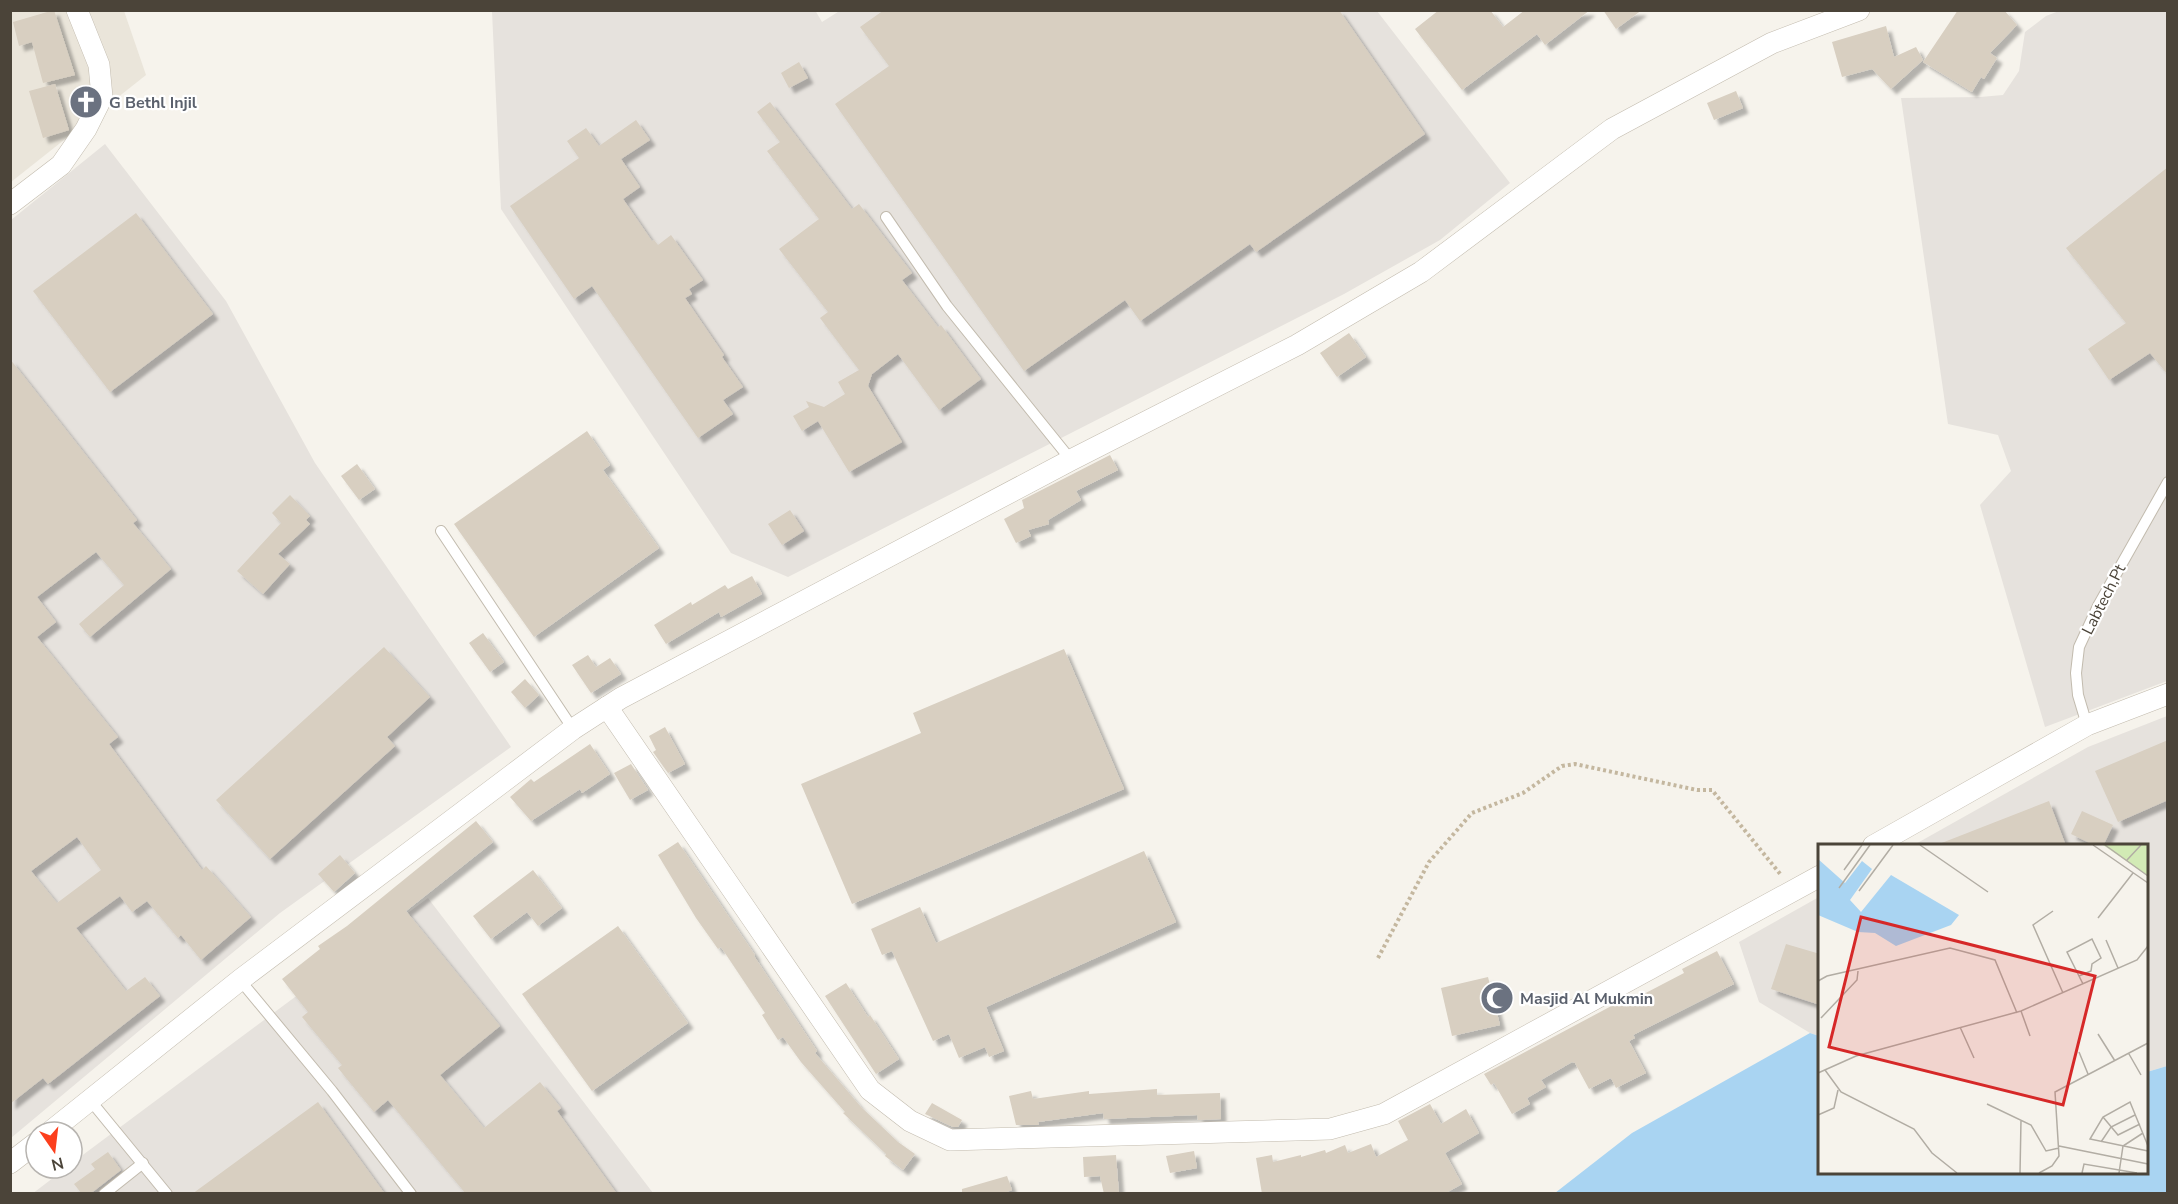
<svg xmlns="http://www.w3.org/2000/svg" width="2178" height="1204" font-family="'Nunito Sans',sans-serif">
<defs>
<filter id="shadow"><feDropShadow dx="5.5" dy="5.5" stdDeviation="1.5" flood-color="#0004"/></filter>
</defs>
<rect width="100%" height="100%" fill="#f6f3ec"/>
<polygon fill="#eae5da" points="11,11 124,11 146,75 11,182"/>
<g fill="#e6e2dd">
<polygon points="815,10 822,22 841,10 1377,11 1510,183 1440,240 1344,294 788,577 731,553 501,209 492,11"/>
<polygon points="2059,11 2167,11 2167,681 2045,727 1980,505 2011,471 1998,435 1948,424 1901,98 1980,97 2003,95 2019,71 2025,32 2046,16"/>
<polygon points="105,144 226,301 315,463 511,747 280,913 11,1138 11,220"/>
<polygon points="2167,716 2167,1066 2147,1072 2146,846 1912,846 2088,747"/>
<polygon points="1819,897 1819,1036 1810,1033 1759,1002 1739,942"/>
<polygon points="428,898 653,1193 32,1194 66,1168 72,1168 72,1163"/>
</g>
<polygon fill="#a9d4f2" points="1810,1033 1819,1036 1820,1172 2146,1172 2147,1072 2167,1066 2167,1193 1555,1193 1632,1133"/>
<g fill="#d8cfc1" fill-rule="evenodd" filter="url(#shadow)">
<polygon points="54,10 75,75 43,83 32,42 19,46 13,22"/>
<polygon points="884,10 1339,10 1425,134 1256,252 1250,244 1140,321 1125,300 1024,371 835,104 889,66 860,27"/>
<polygon points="1439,10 1490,10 1503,27 1525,10 1590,10 1545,45 1537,34 1462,90 1415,29"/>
<polygon points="1603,10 1642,10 1616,29"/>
<polygon points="1958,10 2004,10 2017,25 1990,53 1997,58 1984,79 1981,77 1972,92 1923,62"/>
<polygon points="1886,26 1894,57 1916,47 1923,60 1891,89 1872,69 1842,77 1832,42"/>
<polygon points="799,62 808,78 789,88 781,73"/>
<polygon points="55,84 69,130 43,138 29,91"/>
<polygon points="1736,91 1743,108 1714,120 1707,103"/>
<polygon points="770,102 852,209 859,204 912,273 902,280 938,327 941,325 981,379 939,410 898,354 872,374 868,386 902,442 849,472 818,421 802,431 793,416 809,407 806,401 824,407 845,394 838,382 859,370 820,318 828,312 779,249 819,219 767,151 780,142 757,112"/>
<polygon points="636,120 650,140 621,159 640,187 623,199 652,241 654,240 658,245 671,235 703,280 689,289 692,294 685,298 724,355 722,357 743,387 723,400 733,414 698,438 592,286 574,299 510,206 579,158 567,141 586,128 599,146"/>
<polygon points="2168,167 2168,375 2150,353 2109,380 2088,349 2126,323 2066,248"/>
<polygon points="136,213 213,314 110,392 33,291"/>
<polygon points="1349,333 1366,357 1337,377 1320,353"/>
<path d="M 10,359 L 137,520 L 133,523 L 171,569 L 90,637 L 79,624 L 124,585 L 96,552 L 37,597 L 56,622 L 37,637 L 118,737 L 109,744 L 202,870 L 206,866 L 251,917 L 201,960 L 181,935 L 178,938 L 147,901 L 132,912 L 120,896 L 76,928 L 126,991 L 145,977 L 160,996 L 48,1084 L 43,1078 L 10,1104 ZM 77,837 L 101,870 L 57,903 L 31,871 Z"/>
<polygon points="587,431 610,465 603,470 659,548 534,637 454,524"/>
<polygon points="1110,455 1118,470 1076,491 1081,500 1048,520 1049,524 1028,530 1031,536 1016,543 1004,519 1024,508 1022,500"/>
<polygon points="357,464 375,489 359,500 341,476"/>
<polygon points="290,495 310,516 306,520 310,524 278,554 290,564 263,594 237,571 281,523 272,513"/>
<polygon points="790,510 804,531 782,545 768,524"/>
<polygon points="752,576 762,594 721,617 719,612 666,644 654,625 691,602 692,605 725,585 728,589"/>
<polygon points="483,633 504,662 490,672 469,643"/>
<polygon points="384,647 430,697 387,737 395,746 270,859 216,800"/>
<polygon points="1064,649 1124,789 852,904 801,784 921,733 913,713"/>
<polygon points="588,655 596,667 610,658 621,674 591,693 572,665"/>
<polygon points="525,679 539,695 525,708 511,692"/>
<polygon points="665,727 685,764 668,773 653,752 656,750 649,736"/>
<polygon points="2168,740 2168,800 2118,822 2095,771"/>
<polygon points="590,744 610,774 582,793 580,789 531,821 510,797 531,779 534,782"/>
<polygon points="631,764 648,790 630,800 614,773"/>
<polygon points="2049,801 2066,846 1939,846 1939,844"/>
<polygon points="2082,811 2113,825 2103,846 2096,846 2071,834"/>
<polygon points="476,821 493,842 406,911 500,1026 440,1075 484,1128 540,1082 561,1108 557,1111 617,1194 466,1194 388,1100 374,1112 338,1068 342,1065 302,1017 308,1012 282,979 320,949 318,946 347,926"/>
<polygon points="678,842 755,955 754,956 817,1051 815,1053 861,1107 898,1142 915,1154 903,1170 885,1156 886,1154 843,1113 845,1112 801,1062 783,1037 778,1040 762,1015 765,1013 721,947 718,949 696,918 658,855"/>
<polygon points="1144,851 1176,922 986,1007 1004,1051 989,1057 985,1047 959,1058 949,1034 933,1041 892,951 882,955 871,929 920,907 936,943"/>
<polygon points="340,855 355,873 334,892 318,874"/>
<polygon points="533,870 562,908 538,926 527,912 491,939 473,916"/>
<polygon points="618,926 688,1023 592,1091 522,994"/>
<polygon points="1786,944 1820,954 1820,1005 1771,989"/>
<polygon points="1717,951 1734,984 1633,1035 1635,1038 1629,1041 1646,1073 1616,1088 1611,1078 1589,1089 1575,1063 1572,1062 1541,1080 1546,1087 1527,1098 1530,1104 1512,1114 1494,1083 1491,1085 1484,1074 1617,1003 1618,1005 1637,995 1638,997 1684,973 1682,969"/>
<polygon points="1488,977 1500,1025 1452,1036 1441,988"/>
<polygon points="846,983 868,1017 870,1015 899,1059 876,1074 825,996"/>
<polygon points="1157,1089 1157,1095 1220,1093 1221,1119 1198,1120 1197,1115 1104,1119 1103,1113 1038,1122 1039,1125 1016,1125 1009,1096 1031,1091 1033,1099 1089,1091 1089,1094"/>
<polygon points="318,1102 385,1194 192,1194"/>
<polygon points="932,1103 962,1120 958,1127 953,1127 925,1114"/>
<polygon points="1430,1104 1441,1124 1466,1109 1479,1133 1445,1153 1462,1184 1444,1194 1262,1194 1256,1158 1272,1155 1273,1162 1301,1155 1301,1157 1325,1150 1326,1153 1345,1145 1348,1153 1371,1144 1376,1157 1408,1140 1398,1121"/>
<polygon points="1194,1151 1197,1168 1170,1173 1166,1156"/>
<polygon points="108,1152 121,1170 90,1194 82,1194 74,1184 95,1169 91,1164"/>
<polygon points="1116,1155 1119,1194 1104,1194 1100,1176 1084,1177 1083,1157"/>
<polygon points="1007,1176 1012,1190 1001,1194 962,1194 962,1189"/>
</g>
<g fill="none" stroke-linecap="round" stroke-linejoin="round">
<defs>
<g id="service">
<polyline points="886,217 947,306 1071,460"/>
<polyline points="441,531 573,729"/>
<polyline points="2087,725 2078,695 2076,673 2079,647 2098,606 2168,482"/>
<polyline points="240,980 332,1091 411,1194"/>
<polyline points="90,1100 167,1194"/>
<polyline points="104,1194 143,1163"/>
</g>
<g id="minor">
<polyline points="10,204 61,165 86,129 102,97 99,65 77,10"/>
<polyline points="607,707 870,1090 910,1121 950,1140 1330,1129 1384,1114 1820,876"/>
<polyline points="1873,846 2087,725 2168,694"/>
<polyline points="50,1132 240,980 573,729 621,698 1071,460 1297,345 1421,272 1612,129 1772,43 1859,10"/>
<polyline points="10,1163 36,1143"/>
</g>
</defs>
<use href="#service" stroke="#c2bbae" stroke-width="12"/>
<use href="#minor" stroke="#c2bbae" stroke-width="22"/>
<polyline stroke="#c4b79f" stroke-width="4" stroke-dasharray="3 3" stroke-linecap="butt" points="1378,958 1429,862 1472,813 1523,793 1562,766 1575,764 1697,790 1712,790 1781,875"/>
<use href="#service" stroke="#fff" stroke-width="10"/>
<use href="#minor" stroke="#fff" stroke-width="21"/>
</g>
<defs>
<symbol id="church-disc" viewBox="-11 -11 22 22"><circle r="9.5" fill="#6b7280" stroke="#fff"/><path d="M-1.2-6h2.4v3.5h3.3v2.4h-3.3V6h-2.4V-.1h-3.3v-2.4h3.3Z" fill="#fff"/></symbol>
<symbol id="mosque-disc" viewBox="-11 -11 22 22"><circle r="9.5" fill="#6b7280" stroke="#fff"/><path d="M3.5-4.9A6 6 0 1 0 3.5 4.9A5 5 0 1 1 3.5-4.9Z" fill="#fff"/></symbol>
</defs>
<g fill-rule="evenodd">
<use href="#church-disc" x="67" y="83" width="38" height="38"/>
<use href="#mosque-disc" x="1478" y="979" width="38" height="38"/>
</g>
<g text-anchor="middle" stroke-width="4.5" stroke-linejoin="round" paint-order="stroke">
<g font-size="16" font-weight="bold" fill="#5b616d" stroke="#fff" text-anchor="start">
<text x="109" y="108">G Bethl Injil</text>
<text x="1520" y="1004">Masjid Al Mukmin</text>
</g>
<g font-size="16" fill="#4b4439" stroke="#fff">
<text transform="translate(2103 599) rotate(-63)" y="6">Labtech,Pt</text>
</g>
</g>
<g transform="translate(1818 844)">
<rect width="330" height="330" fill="#f6f3ec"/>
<path d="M 285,1 L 330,1 L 330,32 Z" fill="#d2eab5"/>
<path d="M 0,15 L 27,39 L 44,17 L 54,25 L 32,56 L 43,68 L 73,31 L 141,71 L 133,81 L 78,102 L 57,89 L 40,88 L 0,71 Z" fill="#a9d4f2"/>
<path fill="none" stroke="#b2ada4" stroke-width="1.5" d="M 102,1 L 170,48M 275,1 L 330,39M 287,1 L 330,32M 309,16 L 323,1M 26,26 L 44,1M 21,44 L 52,1M 41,47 L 75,1M 235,67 L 215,81 L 245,149M 280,74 L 315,29M 288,96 L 300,124M 261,132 L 273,127 L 274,120 L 283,114 L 274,95 L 249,108 L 265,140M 0,137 L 9,132 L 132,104 L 177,116 L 199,169M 203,167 L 212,192M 3,174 L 39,136 L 40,127M 142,183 L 156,214M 280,190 L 297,217M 261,208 L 270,230M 311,210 L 323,231M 7,226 L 23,248 L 96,285 L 114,309 L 139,329M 0,229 L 38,212 L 203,167 L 319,116 L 330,102M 169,260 L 213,281 L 228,307 L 241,304M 0,271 L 16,264 L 20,246M 285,273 L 300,291 L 322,280M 283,298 L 293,283 L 317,271M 241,302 L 330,320M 330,302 L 312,258 L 285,273 L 272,295 L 330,307M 202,329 L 203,276M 221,329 L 234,322 L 241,312 L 237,248 L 330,199M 264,329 L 266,320 L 319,329M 301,329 L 305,302 L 325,289"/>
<path fill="#d62828" fill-opacity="0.15" stroke="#d62828" stroke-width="3" d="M 43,73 L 277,132 L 245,261 L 11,203 Z"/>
<rect width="330" height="330" fill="none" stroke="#4b4439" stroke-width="3"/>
</g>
<rect width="2178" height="1204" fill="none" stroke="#4b4439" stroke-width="24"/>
<g transform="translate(54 1150) rotate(166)"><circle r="28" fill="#ffffff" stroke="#b7b4b0" stroke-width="1.5"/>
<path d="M0-4.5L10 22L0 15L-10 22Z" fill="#fc3f1d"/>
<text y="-9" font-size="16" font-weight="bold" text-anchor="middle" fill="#4b4439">N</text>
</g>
</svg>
